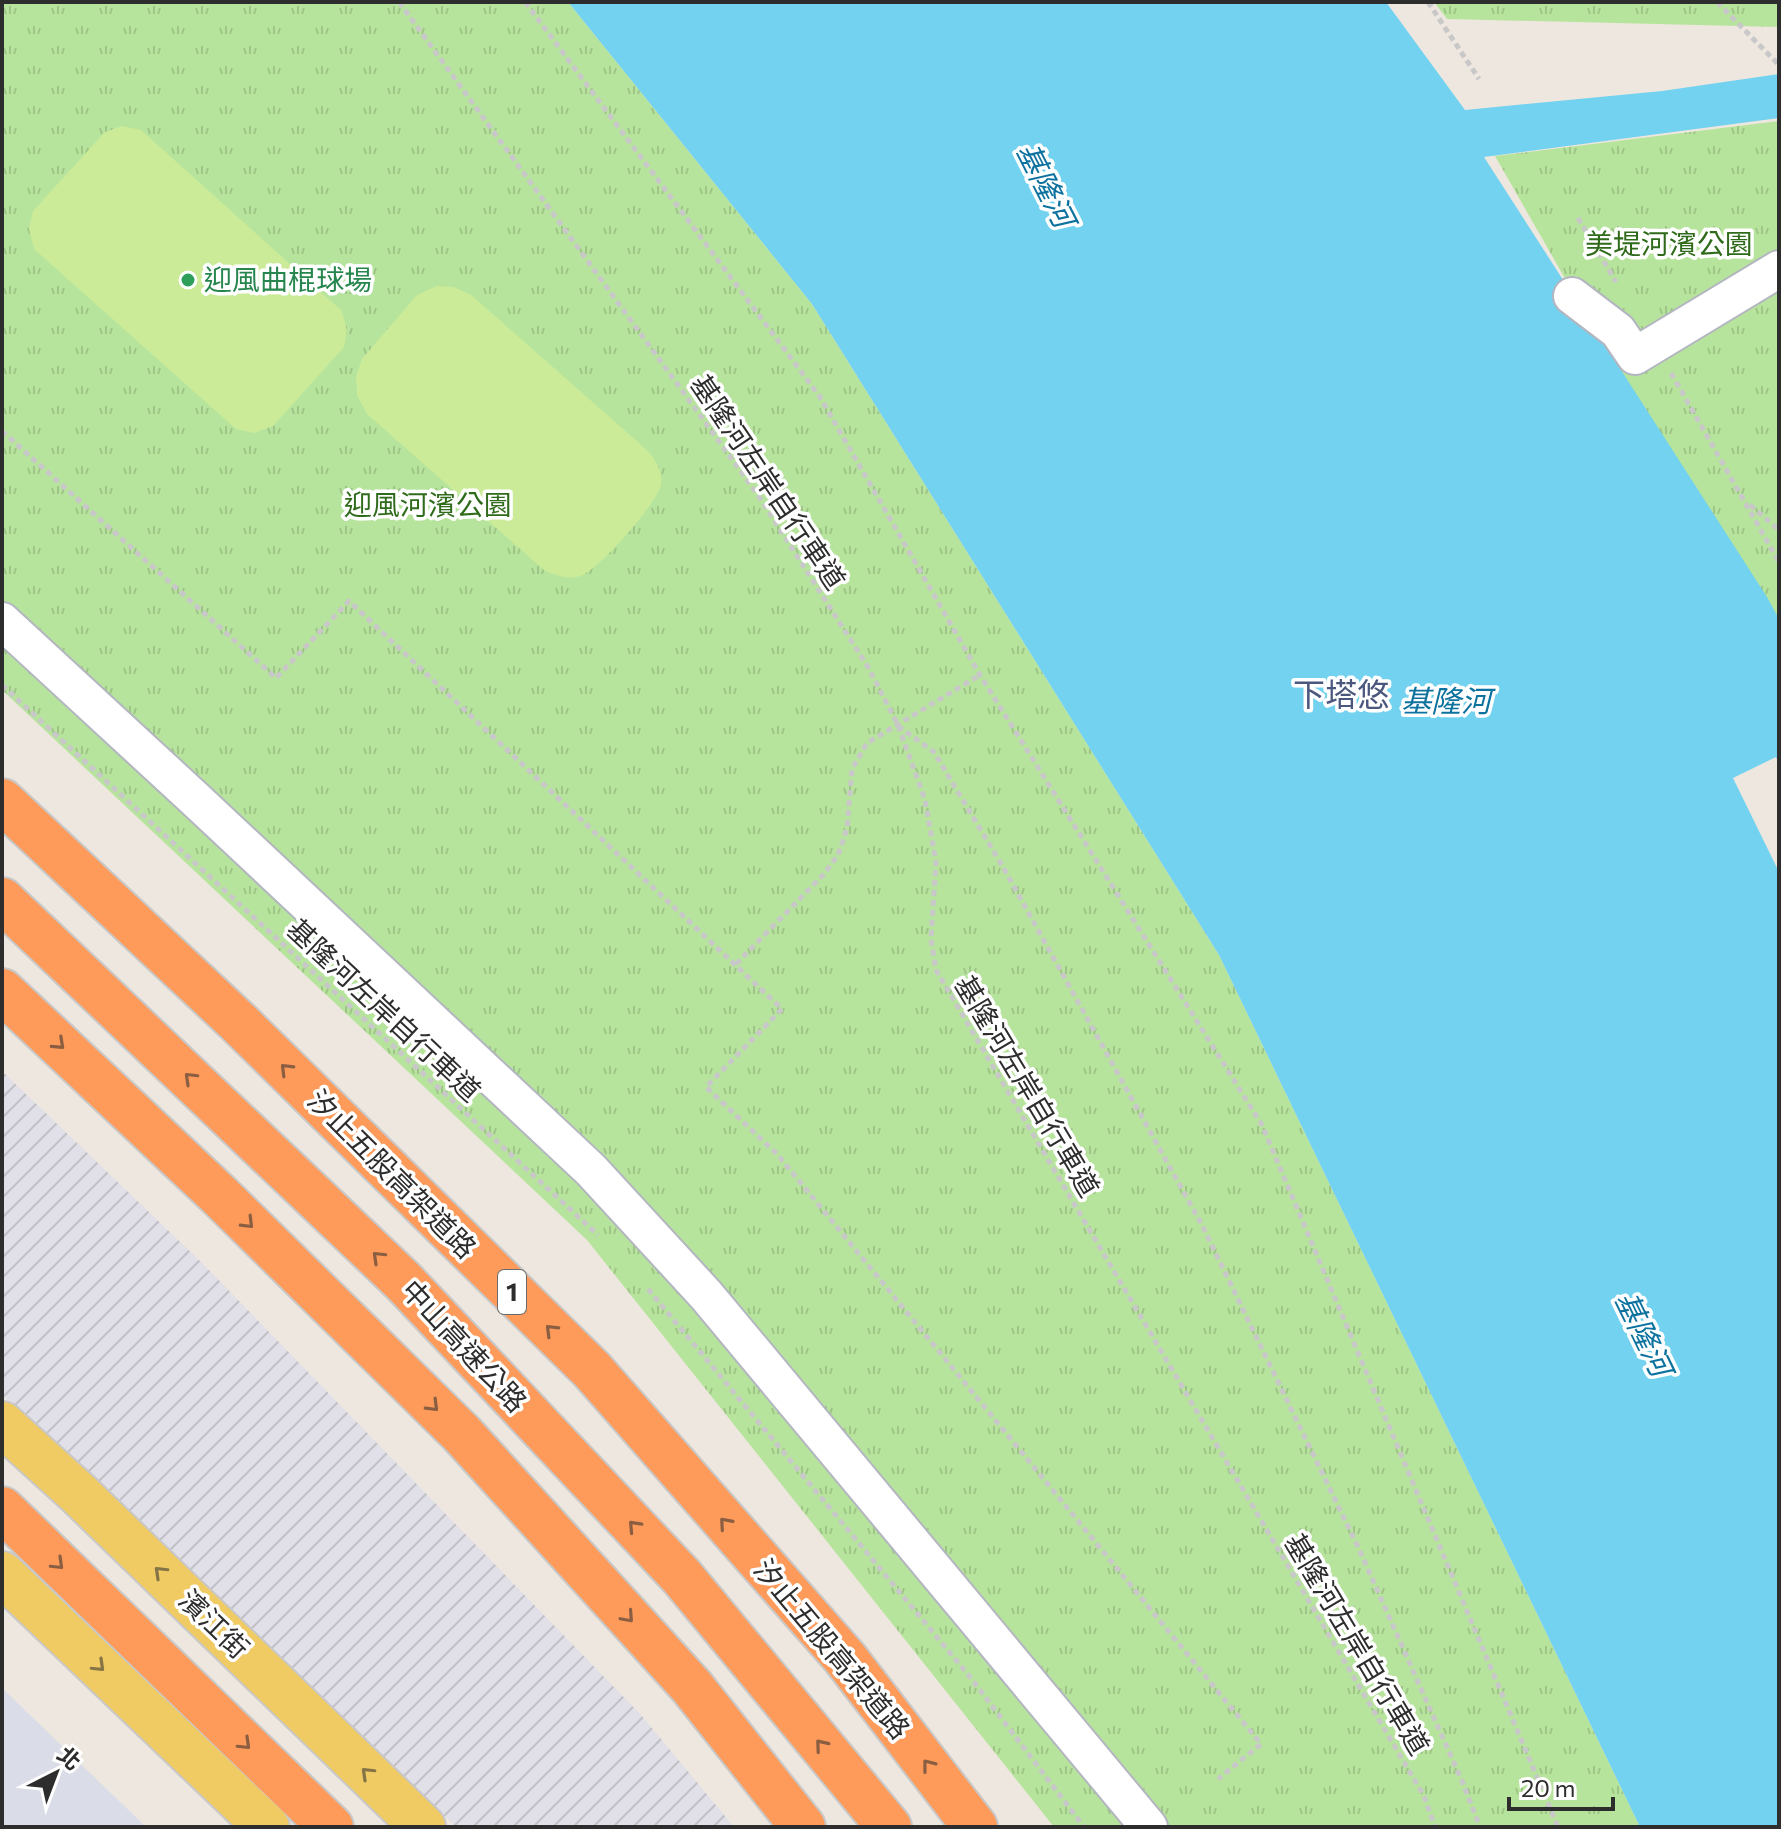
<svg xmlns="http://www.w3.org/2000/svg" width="1781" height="1829" font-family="Commissioner,'Noto Sans TC',sans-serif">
<defs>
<pattern id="industrial-furrows" width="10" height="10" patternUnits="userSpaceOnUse" patternTransform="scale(2)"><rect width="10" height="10" fill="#e1dfe7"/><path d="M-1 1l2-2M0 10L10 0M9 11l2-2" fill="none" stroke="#c1c0c6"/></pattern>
<pattern id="grass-tufts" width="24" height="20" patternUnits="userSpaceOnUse" patternTransform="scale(2)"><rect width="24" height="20" fill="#b7e49c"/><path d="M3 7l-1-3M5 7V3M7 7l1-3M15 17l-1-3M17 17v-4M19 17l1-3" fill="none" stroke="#9ec487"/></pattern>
</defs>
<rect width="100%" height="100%" fill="#eee7df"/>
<polygon fill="url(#industrial-furrows)" points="2,1071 202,1263 641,1715 734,1827 456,1827 2,1395"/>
<polygon fill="#dadde7" points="2,1688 146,1827 2,1827"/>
<g fill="url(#grass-tufts)">
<polygon points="2,2 568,2 812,304 1219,955 1640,1827 1054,1827 587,1240 2,690"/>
<polygon points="1434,2 1779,2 1779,27 1447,19"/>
<polygon points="1779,121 1779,653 1495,156"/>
</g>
<g fill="#cbeb98">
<polygon points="122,126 141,130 342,311 347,331 344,347 273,426 254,433 236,429 34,249 29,229 33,211 105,132"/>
<path d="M 437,286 L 454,287 L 471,295 L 648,451 C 656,461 663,471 661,485 C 657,503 598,571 580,576 C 567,580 555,575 544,570 L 367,414 L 357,395 L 356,377 L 362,359 L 417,295 Z"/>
</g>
<polygon fill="#73d2ef" points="568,2 1386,2 1465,110 1662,91 1779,74 1779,118 1484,157 1767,597 1779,619 1779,1827 1640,1827 1219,955 812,304"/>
<polygon fill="#eee7df" points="1776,757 1779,764 1779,872 1733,778"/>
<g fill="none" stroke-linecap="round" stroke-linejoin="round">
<defs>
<g id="minor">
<polyline points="1572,296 1618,331 1635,356 1779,269"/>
<polyline points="2,621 195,799 591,1170 706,1295 1149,1827"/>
</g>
<g id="major">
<polyline points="2,1424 78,1493 423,1827"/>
<polyline points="2,1574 267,1827"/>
</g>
<g id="highway">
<polyline points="2,801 237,1021 592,1370 845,1658 975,1827"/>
<polyline points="2,900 403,1281 682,1577 889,1827"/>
<polyline points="2,991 219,1195 462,1434 692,1687 803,1827"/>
<polyline points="2,1509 331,1827"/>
</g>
</defs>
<use href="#minor" stroke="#b3b6c0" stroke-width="40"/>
<use href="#major" stroke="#c8c8c8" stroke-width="48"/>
<use href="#highway" stroke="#c8c8c8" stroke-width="48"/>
<g stroke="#c8c8c8" stroke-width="5" stroke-dasharray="6 4" stroke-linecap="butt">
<polyline points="399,2 758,495 868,667 898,725 925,800 936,862 931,939 936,970 1424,1796 1435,1827"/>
<polyline points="525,2 820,397 980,675 1262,1125 1558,1827"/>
<polyline points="1428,2 1479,79"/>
<polyline points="1717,2 1779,65"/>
<polyline points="1578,218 1616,282"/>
<polyline points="1671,373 1779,562"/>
<polyline points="2,431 276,678 349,601 782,1009 706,1087 777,1154 1261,1744 1218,1779"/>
<polyline points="1750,505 1779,530"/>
<polyline points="2,685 598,1235"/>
<polyline points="898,726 934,752 1003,867 1202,1225 1359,1549 1462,1781 1480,1827"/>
<polyline points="736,964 824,874 838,855 847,829 852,769 867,743 980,675"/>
<polyline points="648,1289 970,1677 1084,1827"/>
</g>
<use href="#minor" stroke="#fff" stroke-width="36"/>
<use href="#major" stroke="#f0ca62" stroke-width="44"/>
<use href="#highway" stroke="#fe9b5b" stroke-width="44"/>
</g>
<defs><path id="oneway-chevron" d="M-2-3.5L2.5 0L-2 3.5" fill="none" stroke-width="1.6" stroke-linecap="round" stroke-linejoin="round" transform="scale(2)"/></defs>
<g stroke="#8b5e42">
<use href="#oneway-chevron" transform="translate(59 1044) rotate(43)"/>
<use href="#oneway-chevron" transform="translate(286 1069) rotate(-135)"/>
<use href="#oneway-chevron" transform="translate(190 1078) rotate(-136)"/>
<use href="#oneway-chevron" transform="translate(248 1223) rotate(45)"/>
<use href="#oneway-chevron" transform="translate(378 1257) rotate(-136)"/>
<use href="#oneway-chevron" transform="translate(551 1330) rotate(-135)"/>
<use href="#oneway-chevron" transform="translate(433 1406) rotate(45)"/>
<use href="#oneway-chevron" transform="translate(725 1523) rotate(-131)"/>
<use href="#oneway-chevron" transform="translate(634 1526) rotate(-133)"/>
<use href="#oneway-chevron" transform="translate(58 1564) rotate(44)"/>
<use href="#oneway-chevron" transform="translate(628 1617) rotate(48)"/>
<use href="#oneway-chevron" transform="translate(245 1744) rotate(44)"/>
<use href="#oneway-chevron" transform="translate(821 1745) rotate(-130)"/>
<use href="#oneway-chevron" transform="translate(928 1765) rotate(-128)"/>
</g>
<g stroke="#857445">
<use href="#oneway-chevron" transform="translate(160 1572) rotate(-136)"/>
<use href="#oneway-chevron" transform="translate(99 1666) rotate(44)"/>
<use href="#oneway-chevron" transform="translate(367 1773) rotate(-136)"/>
</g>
<circle fill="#2e9e5b" stroke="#fff" stroke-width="3" cx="188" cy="280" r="8"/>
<g text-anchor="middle" stroke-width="7" stroke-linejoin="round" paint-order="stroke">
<rect fill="#fff" stroke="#6c6c6c" stroke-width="2" x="498" y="1270" width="28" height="44" rx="6"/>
<g font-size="26" font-weight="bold" fill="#2d2d2d">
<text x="512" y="1301">1</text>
</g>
<g font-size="28" fill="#2f6b1b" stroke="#fff">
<text x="1669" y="254">美堤河濱公園</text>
<text x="428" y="515">迎風河濱公園</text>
</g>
<g font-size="28" fill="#27864d" stroke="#fff" text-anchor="start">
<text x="204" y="290">迎風曲棍球場</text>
</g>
<g font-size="28" fill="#2d2d2d" stroke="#fff">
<text transform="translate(768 482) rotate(56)" y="10">基隆河左岸自行車道</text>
<text transform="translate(384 1010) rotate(43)" y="10">基隆河左岸自行車道</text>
<text transform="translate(1027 1086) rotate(59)" y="10">基隆河左岸自行車道</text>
<text transform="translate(392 1174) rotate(45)" y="10">汐止五股高架道路</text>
<text transform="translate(464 1346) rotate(47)" y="10">中山高速公路</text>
<text transform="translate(214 1624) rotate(44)" y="10">濱江街</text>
<text transform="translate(1357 1644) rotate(59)" y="10">基隆河左岸自行車道</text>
<text transform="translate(832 1649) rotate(50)" y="10">汐止五股高架道路</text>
</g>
<g font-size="30" font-style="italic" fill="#0e729f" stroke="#fff">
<text transform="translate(1045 185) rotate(63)" y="10">基隆河</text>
<text x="1446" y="712">基隆河</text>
<text transform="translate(1643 1334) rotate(64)" y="10">基隆河</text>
</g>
<g font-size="32" fill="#4c577e" stroke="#fff">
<text x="1341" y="706">下塔悠</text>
</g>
</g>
<rect width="1781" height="1829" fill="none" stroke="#2d2d2d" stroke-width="8"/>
<g transform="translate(56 1773) rotate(42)" stroke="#ffffff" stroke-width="6" paint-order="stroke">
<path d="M0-6L14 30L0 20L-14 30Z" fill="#2d2d2d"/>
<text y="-12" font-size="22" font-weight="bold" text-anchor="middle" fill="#2d2d2d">北</text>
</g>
<path d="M1509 1797v12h104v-12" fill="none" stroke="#2d2d2d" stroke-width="4"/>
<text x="1521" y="1797" font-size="24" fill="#2d2d2d" stroke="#ffffff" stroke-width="6" paint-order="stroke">20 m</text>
</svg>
